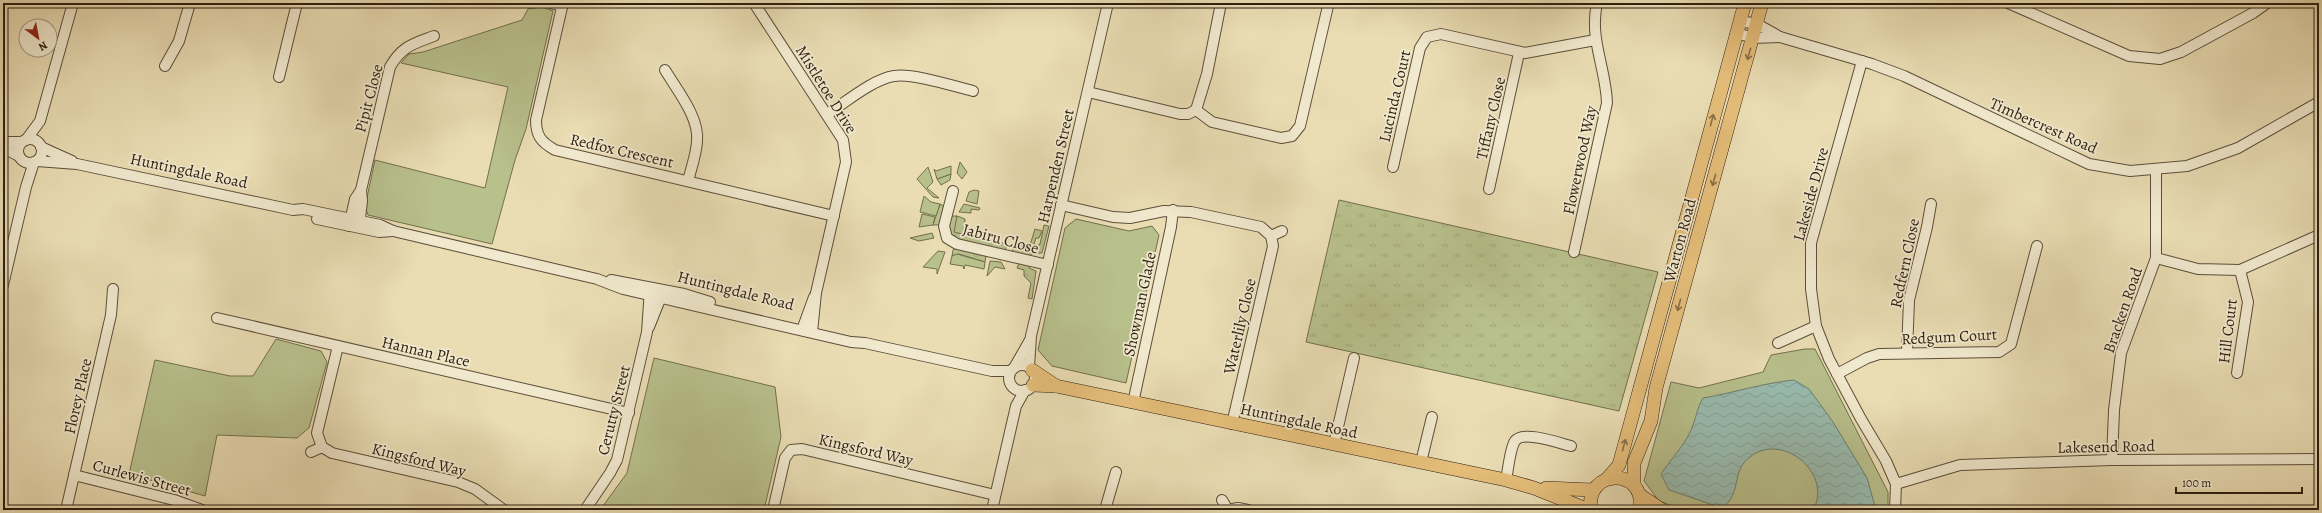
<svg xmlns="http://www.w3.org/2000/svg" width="2322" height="513" font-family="Alegreya,serif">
<defs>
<pattern id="grass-tufts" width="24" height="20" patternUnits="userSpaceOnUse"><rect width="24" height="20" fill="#b8c08c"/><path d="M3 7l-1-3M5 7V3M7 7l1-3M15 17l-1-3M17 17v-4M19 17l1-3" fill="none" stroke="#9ea578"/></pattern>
<pattern id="water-waves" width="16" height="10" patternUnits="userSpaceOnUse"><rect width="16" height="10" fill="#98bbaf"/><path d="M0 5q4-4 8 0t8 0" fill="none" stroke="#83a096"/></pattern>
</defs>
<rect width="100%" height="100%" fill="#eaddb4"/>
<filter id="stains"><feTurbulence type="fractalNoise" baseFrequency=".005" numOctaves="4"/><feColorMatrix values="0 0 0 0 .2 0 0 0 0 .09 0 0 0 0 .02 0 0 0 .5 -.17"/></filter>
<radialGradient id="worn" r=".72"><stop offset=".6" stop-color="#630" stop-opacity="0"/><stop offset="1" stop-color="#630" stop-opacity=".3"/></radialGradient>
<g fill="url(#grass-tufts)" stroke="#726f4e">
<polygon points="951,174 950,180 941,185 937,179"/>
<polygon points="1339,200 1658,272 1619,411 1306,342"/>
<polygon points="940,204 944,206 941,225 933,225"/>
<polygon points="951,216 957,216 955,232 1007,244 1005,251 957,240 950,235 949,227"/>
<polygon points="1044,225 1049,226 1042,253 1031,254 1030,257 1012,252 1014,246 1031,249 1040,244"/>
<polygon points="955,248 986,255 985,262 959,254 952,256 953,250"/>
<polygon points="1019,263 1029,265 1029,268 1036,271 1032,299 1028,298 1031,283 1024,276 1024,270 1017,268"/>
</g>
<g fill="#b8c08c" stroke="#726f4e">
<polygon points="542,7 553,11 526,129 515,160 492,244 368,215 365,207 375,160 485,188 508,87 401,63 409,54 423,52 522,20 528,9"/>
<polygon points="960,162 967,172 962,179 957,173"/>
<polygon points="951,166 951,174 937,179 934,169 936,171"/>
<polygon points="928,167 933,182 927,188 939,198 933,197 917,179"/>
<polygon points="974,190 979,191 977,204 966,201 969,192"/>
<polygon points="924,196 931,202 940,204 936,216 920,212"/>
<polygon points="964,204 980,208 979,210 971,209 971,213 959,212"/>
<polygon points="922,214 935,217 933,225 919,227"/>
<polygon points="957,216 965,219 964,229 971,233 970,236 954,232"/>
<polygon points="1076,219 1129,231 1152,226 1159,235 1126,383 1052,366 1038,350 1065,228"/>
<polygon points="1035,229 1042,231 1039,238 1036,238 1034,244 1036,245 1030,248 1014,244 1015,240 1030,245"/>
<polygon points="932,233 934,238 919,241 910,238"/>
<polygon points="938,251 945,252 937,274 937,269 923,267"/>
<polygon points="957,254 985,262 984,269 965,265 964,269 963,266 950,264 952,256"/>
<polygon points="990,261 1001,262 1005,269 995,267 987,276"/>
<polygon points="276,339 321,351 327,362 309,428 297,438 217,435 205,496 129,474 155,360 230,376 253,376"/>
<polygon points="1805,349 1815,349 1888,492 1888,510 1684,510 1659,501 1644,481 1671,382 1699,388 1763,372 1771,355"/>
<polygon points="654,358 775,387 781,437 764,510 600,510 627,473"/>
</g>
<path fill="url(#water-waves)" stroke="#6d7c6f" d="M 1794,380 L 1809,389 L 1833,422 L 1867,478 L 1876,510 L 1813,510 C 1833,475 1785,432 1751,456 C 1730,471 1743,493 1722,508 L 1669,490 L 1661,474 C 1671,459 1684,446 1691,430 C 1696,419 1697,408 1703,398 C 1733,393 1763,383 1794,380 Z"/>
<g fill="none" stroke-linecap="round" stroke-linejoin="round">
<defs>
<g id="minor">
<polyline points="551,3 562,6"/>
<path d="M 563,3 L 536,120 C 536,136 541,142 555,150 L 834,216"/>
<polyline points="754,3 843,140 846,162 816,293 812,332"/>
<polyline points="2008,3 2129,56 2160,59 2181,52 2253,13 2267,3"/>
<polyline points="1740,21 1757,24 1780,37 1872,64 1904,76 2089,164 2130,171 2187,166 2238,148 2319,102"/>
<polyline points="1737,33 1753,38 1780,37"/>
<polyline points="1862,61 1811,243 1811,289 1816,326 1829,359 1861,419 1886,461 1896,484 1895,510"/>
<polyline points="165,66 179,41 190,3"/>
<path d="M 665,70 C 677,90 700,118 697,142 C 696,155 691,169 688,181"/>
<polyline points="279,77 297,3"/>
<polyline points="1088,92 1180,114 1188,114 1196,110 1212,122 1281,138 1292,136 1300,126 1328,6"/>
<polyline points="1196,110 1207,74 1221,3"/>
<path d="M 827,114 C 845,103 873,79 894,76 C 913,73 953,86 973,91"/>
<circle cx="30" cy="151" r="12"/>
<polyline points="26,140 40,121 73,3"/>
<polyline points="3,142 22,142"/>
<polyline points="41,147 72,161"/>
<polyline points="3,148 19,156"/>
<polyline points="37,161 77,164 293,210 303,209 380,225 393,231 597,279 623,289 851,342 865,343 992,371 1011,371"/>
<polyline points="1393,167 1420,48 1427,37 1441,34 1525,53 1595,40"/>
<polyline points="1489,189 1519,53"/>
<polyline points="953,191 944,226 947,238 957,244 1048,265"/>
<polyline points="1061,205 1113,217 1130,218 1164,211 1191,212 1261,227 1271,236 1273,246 1232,424"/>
<polyline points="317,219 379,232 393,231"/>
<path d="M 349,226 L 355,199 L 361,190 L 390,67 C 402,46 413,44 434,36"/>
<polyline points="359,226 362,201 361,190"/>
<polyline points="1271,236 1282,231"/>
<path d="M 1574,252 L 1607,103 C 1606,68 1589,39 1597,3"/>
<polyline points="2156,258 2198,269 2240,270 2319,235"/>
<polyline points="611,280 684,294 710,302"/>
<polyline points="3,285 26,187 34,162"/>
<polyline points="217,318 629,413"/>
<polyline points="649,327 663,292"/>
<polyline points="802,330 814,297"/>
<polyline points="1778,343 1816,326"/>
<polyline points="338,346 317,433 322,447 332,453 458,482 475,489 504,510"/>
<polyline points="1907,353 1909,300 1927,227 1931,204"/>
<circle cx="1022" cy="378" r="13"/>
<polyline points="1029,367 1031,336 1108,3"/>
<polyline points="1014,368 1030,340"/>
<polyline points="2237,373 2248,302 2240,270"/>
<polyline points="1837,374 1867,358 1879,354 1999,352 2011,344 2037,246"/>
<polyline points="1133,403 1171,227 1173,210"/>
<polyline points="1334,444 1354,358"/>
<polyline points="311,452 322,447"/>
<polyline points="2112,460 2114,410 2121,353 2156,258 2156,170"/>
<polyline points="1421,462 1432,417"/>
<polyline points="74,475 174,500 202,510"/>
<path d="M 1506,480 C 1508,471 1510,448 1515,441 C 1523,430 1559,443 1571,446"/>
<polyline points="1896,484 1960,465 2112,460 2319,459"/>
<polyline points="1222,500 1228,510"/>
<polyline points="66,510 111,315 113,289"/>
<polyline points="585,510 610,473 617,460 647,332 650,289"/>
<polyline points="773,510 785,458 791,450 802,449 995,495"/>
<polyline points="992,510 1016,406 1025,390"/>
<polyline points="1105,510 1116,472"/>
<polyline points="1228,510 1238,508 1248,510"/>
</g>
<g id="major">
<polyline points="1032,370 1056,386"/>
<polyline points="1033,385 1056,386 1506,480 1534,488 1589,510"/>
<polyline points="1607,479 1619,465 1745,3"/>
<polyline points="1634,485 1634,463 1651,421 1656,388 1762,3"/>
<polyline points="1546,488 1593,490"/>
<polyline points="1640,495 1662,510"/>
<path d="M 1591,510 C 1584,468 1647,467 1640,510"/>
</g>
</defs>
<use href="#minor" stroke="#5c4e39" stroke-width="12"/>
<use href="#major" stroke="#2d1e10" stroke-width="14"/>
<use href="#minor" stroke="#f1e9ce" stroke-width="10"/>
<use href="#major" stroke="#e5be7a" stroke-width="13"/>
</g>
<defs><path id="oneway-shaft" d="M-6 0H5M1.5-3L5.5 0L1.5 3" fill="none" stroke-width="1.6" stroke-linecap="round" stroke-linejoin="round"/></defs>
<g stroke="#896e45">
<use href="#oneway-shaft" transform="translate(1749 54) rotate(106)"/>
<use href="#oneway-shaft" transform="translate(1712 120) rotate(-75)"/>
<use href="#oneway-shaft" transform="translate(1714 180) rotate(106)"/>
<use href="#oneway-shaft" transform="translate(1679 305) rotate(105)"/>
<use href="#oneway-shaft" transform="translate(1624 445) rotate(-75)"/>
</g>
<g text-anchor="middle" stroke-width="3.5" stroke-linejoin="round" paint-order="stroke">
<g font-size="16" fill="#2d1e10" stroke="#f1e9ce">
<text transform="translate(827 89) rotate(58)" y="6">Mistletoe Drive</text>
<text transform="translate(1394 96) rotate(-77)" y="6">Lucinda Court</text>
<text transform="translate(368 98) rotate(-75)" y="6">Pipit Close</text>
<text transform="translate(1490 118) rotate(-77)" y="6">Tiffany Close</text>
<text transform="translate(2044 125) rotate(24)" y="6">Timbercrest Road</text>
<text transform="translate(622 150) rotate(13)" y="6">Redfox Crescent</text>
<text transform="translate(1579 160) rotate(-78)" y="6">Flowerwood Way</text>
<text transform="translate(1055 166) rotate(-77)" y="6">Harpenden Street</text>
<text transform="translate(189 170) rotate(12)" y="6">Huntingdale Road</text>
<text transform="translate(1810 194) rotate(-75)" y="6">Lakeside Drive</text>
<text transform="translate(1001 238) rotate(15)" y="6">Jabiru Close</text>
<text transform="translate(1679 240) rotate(-75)" y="6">Warton Road</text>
<text transform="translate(1904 263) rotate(-78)" y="6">Redfern Close</text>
<text transform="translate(736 290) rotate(14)" y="6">Huntingdale Road</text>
<text transform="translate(1139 304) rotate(-78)" y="6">Showman Glade</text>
<text transform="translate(2122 310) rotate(-71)" y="6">Bracken Road</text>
<text transform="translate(1239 326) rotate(-77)" y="6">Waterlily Close</text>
<text transform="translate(2227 331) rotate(-83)" y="6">Hill Court</text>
<text transform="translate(1949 336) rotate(-3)" y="6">Redgum Court</text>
<text transform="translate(426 351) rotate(13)" y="6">Hannan Place</text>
<text transform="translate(77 396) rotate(-77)" y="6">Florey Place</text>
<text transform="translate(613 410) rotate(-76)" y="6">Cerutty Street</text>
<text transform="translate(1299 420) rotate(12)" y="6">Huntingdale Road</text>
<text transform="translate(2106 446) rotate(-1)" y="6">Lakesend Road</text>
<text transform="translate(866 449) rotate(13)" y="6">Kingsford Way</text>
<text transform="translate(419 459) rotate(14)" y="6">Kingsford Way</text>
<text transform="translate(142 477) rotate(15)" y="6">Curlewis Street</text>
</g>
</g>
<rect width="2322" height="513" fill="none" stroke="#eaddb4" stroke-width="16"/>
<rect x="4" y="4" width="2314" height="505" fill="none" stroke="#2d1e10" stroke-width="2"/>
<rect x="8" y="8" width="2306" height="497" fill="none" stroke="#2d1e10"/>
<g transform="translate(38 38) rotate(148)"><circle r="19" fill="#f1e9ce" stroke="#a39882"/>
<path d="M0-3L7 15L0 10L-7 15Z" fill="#8f2418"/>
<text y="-6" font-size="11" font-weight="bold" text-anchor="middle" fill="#2d1e10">N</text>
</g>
<path d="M2176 487v6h126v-6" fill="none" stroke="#2d1e10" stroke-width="2"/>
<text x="2182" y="487" font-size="12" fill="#2d1e10" stroke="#f1e9ce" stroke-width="3" paint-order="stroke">100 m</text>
<rect width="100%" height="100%" filter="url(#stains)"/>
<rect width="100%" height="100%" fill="url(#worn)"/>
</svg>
